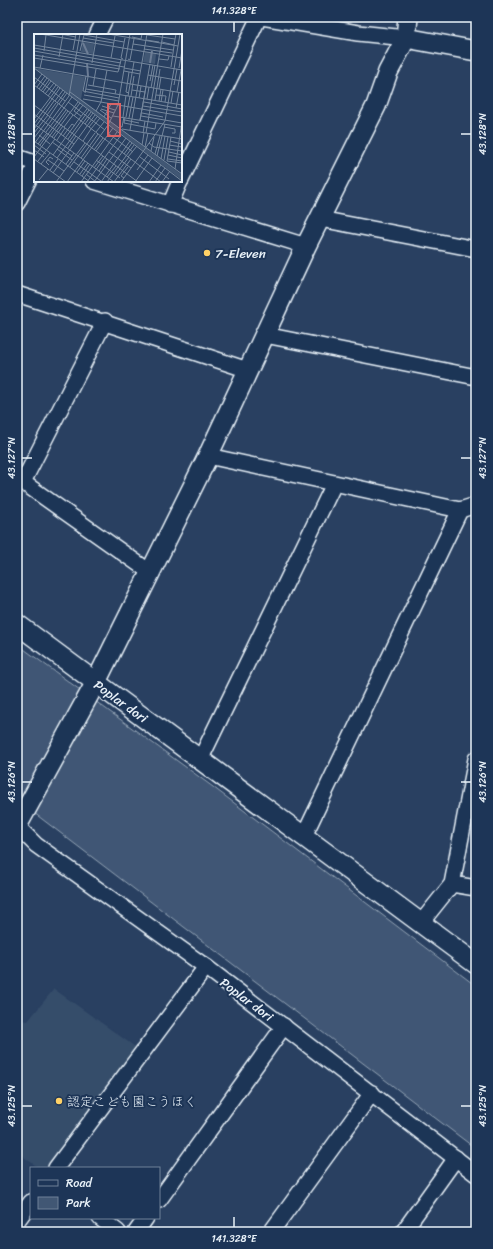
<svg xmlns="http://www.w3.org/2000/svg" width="493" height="1249" font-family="Sriracha,'Klee One',sans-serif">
<rect width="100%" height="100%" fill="#294061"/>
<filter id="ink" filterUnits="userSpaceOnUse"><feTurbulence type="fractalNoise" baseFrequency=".025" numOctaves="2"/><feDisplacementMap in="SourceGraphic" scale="8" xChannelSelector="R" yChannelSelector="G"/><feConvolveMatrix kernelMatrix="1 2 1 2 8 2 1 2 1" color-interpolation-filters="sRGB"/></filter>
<g filter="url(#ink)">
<polygon fill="#364d6b" points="54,989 138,1049 51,1168 39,1168 17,1152 17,1020 28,1021"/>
<polygon fill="#415774" stroke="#94a4b6" points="17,644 213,787 476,986 476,1149 17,800"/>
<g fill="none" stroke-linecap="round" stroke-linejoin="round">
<defs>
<g id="minor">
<polyline points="262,17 358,33 406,38"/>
<polyline points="97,35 106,17"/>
<polyline points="17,157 35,163"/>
<polyline points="181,180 259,17"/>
<polyline points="94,181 306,246"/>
<polyline points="17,203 35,167"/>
<polyline points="170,205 180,181"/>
<polyline points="320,219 476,249"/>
<polyline points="17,294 248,370"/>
<polyline points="265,335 476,377"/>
<polyline points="208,456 460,510 476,505"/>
<polyline points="17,478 150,572"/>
<polyline points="23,482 105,321"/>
<polyline points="200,760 334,484"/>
<polyline points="17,826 36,845 206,967 476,1174"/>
<polyline points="303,838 460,510"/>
<polyline points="452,884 476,888"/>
<polyline points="420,924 452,884 476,759"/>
<polyline points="56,1168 206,967"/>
<polyline points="159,1200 284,1026"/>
<polyline points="100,1218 118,1232"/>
<polyline points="17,1221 31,1202"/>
<polyline points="136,1232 146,1218"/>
<polyline points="271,1232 372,1093"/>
<polyline points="403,1232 456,1158"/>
</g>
<g id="tertiary">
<polyline points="406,38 476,51"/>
<polyline points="17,624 476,964"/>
<polyline points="17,826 96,682 208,456 306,246 376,106 388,72 406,38 408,17"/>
</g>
</defs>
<use href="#minor" stroke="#e8f1f8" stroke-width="18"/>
<use href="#tertiary" stroke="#e8f1f8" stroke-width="22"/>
<use href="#minor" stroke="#1d3557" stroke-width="15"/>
<use href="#tertiary" stroke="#1d3557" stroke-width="19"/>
</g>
</g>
<path fill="none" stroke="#e8f1f8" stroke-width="1.5" d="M 234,22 L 234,32M 22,134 L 32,134M 461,134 L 471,134M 22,458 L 32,458M 461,458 L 471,458M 22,782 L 32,782M 461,782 L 471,782M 22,1106 L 32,1106M 461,1106 L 471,1106M 234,1217 L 234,1227"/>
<g fill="#ffd166" stroke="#1d3557" stroke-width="1.5">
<circle cx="207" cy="253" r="4"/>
<circle cx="59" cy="1101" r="4"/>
</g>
<g text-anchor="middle" stroke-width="4" stroke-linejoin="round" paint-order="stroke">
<g font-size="13" fill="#e8f1f8" stroke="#1d3557" text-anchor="start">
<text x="215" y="258">7-Eleven</text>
<text x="67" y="1106">認定こども園こうほく</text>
</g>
<g font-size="13" fill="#e8f1f8" stroke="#1d3557">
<text transform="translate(121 701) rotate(36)" y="5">Poplar dori</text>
<text transform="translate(247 999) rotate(37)" y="5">Poplar dori</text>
</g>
</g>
<g transform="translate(34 34)">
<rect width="148" height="148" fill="#294061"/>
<path d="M 49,8 L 60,10 L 59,20 L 47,18 ZM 111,18 L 122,20 L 121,30 L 109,28 ZM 0,34 L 51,43 L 47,65 L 148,141 L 148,146 Z" fill="#415774"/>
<path fill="none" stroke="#6b7c95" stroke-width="2" d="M 49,9 L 54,20M 53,29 L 54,42M 116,29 L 118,17"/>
<path fill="none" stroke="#75879d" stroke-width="1" d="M 6,0 L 148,24M 26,0 L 42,3M 74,0 L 144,12 L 146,0M 50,1 L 90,8M 113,1 L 141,5M 98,3 L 107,5 L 108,0M 49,4 L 80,9M 112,6 L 125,8M 128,8 L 140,11 L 142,0M 99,10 L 139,16M 0,11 L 148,36M 0,14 L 87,29M 110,15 L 138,19M 39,16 L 42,0M 0,17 L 90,33M 10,17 L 12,1M 46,17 L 50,1M 0,21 L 86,35M 25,23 L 29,0M 0,24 L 84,38 L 87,26M 77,24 L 81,2M 89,25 L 87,24 L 91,4M 94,25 L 96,26 L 100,5M 125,25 L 134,26 L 135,22M 58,29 L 63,0M 0,33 L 148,59M 137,33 L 140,12M 0,34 L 148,147M 6,34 L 9,21M 90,34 L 107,37M 145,34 L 148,16M 90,37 L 106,40M 114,41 L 148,47M 52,42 L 49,57 L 85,64M 0,43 L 31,67M 116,47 L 119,31M 0,51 L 127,148M 0,51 L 8,40M 54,51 L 82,56 L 81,60M 140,51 L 143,35M 59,52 L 62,35M 3,53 L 11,42M 112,53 L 106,86 L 116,30M 117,54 L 121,31M 5,55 L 13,44M 52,55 L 148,71M 125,55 L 127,43M 98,56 L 111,58M 7,57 L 15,46M 9,58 L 17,47M 36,58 L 148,140M 143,58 L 147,36M 51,59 L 54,43M 95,59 L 92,58 L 95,38M 11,60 L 20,49M 50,61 L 85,67M 122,61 L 132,62 L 131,68M 14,62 L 22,51M 94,62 L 100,28M 97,62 L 100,42M 16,64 L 24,53M 105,64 L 107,52M 49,65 L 148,82M 113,65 L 115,53M 121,66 L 126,35M 21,67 L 29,56M 125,67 L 127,55M 34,68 L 71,96M 110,68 L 148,75M 127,68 L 129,56M 23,69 L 31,58M 46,69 L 40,77 L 47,82M 137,69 L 139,57M 25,70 L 33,59M 0,71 L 104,148M 68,72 L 81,76M 109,72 L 148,78M 30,74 L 38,63M 142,74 L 145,58M 67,75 L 80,79M 66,76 L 77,84M 62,77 L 67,68 L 73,36M 108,79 L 129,83M 0,80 L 40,110M 13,81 L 22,69M 16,82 L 24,70M 40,82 L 49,71M 79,82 L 148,93M 107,82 L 148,89M 70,83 L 77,70M 89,83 L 92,61M 91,83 L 90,89 L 121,95 L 122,89M 92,83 L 96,62M 95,84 L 99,63M 0,85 L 16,64M 45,85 L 53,75M 21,86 L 30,74M 91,86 L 105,89M 0,90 L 80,148M 0,90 L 26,54M 51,90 L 59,79M 85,92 L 88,93 L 90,83M 30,93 L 39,81M 55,93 L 63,83M 130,93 L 141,95 L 141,99 L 138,99M 0,95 L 20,67M 57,95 L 66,84M 88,95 L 148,105M 96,96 L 113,0M 12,98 L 21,86M 62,98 L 70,88M 0,99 L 14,81M 109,99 L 111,87M 112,99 L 129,0M 75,100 L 99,118M 5,101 L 16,110M 29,102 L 38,90 L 41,92M 18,103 L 44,68M 0,104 L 16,83M 20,104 L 29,92M 34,105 L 55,76M 23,106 L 31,94M 0,107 L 56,148M 49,107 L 57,95M 136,107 L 148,110M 18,108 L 38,122M 115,109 L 120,113 L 148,117M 0,110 L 35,62 L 46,0M 4,110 L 13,99M 0,111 L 12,120M 6,111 L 32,76M 108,111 L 110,99M 135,111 L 148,113M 111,113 L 114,99M 34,114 L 42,102M 23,115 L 38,126M 0,116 L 10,123M 60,116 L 69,104M 62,117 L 79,94M 117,117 L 120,103M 75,118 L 97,134M 135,118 L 148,121M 90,120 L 98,109M 121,120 L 126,102M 19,121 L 45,85M 134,121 L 148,124M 123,122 L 131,90M 0,123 L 34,77M 94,123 L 103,112M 106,123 L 135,145M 23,124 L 57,78M 47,124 L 64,100M 0,125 L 32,148M 127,125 L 131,102M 134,125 L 148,127M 14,126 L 30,137M 62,126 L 86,144M 130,126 L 134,103M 4,127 L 21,105M 133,127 L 137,103M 133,127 L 148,129M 40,128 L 67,147M 7,130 L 16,119M 32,130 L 40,119M 15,131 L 12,128 L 16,123 L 19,125M 36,133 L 61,99M 60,134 L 69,122M 141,135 L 148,87M 16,136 L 24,125M 103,136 L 114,121M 65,137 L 73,125M 43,138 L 51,127M 19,139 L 61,81M 46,140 L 54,129M 52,140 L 62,148M 82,140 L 95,123M 48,142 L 56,130M 73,143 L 82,132M 90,144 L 87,142 L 94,133M 5,146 L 14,135M 22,148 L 51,109M 33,148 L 74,91 L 84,71 L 96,0M 47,148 L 83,98M 53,148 L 87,101M 60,148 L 92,104M 67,148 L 96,107M 73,148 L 100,111M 80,148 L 97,125M 87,148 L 131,87 L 144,12M 101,148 L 118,124M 115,148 L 127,131M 121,148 L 131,134M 128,148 L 136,137"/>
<path fill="#db6466" fill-opacity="0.15" stroke="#db6466" stroke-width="2" d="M 74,70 L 86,70 L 86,102 L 74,102 Z"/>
<rect width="148" height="148" fill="none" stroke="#e8f1f8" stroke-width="2"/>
</g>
<rect width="493" height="1249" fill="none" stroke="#1d3557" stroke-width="44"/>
<rect x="30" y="1167" width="130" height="52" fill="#1d3557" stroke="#6e8097"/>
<rect x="38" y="1180" width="20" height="6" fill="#1d3557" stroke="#6e8097"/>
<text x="66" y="1187" font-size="12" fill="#e8f1f8">Road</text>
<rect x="38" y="1197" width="20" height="12" fill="#415774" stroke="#6e8097"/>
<text x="66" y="1207" font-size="12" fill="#e8f1f8">Park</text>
<rect x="22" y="22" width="449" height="1205" fill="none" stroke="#e8f1f8" stroke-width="1.5"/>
<g font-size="10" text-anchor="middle" fill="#e8f1f8">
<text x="234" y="14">141.328°E</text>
<text transform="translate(11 134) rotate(-90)" y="4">43.128°N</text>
<text transform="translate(482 134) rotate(-90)" y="4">43.128°N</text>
<text transform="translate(11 458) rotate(-90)" y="4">43.127°N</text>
<text transform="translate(482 458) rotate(-90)" y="4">43.127°N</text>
<text transform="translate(11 782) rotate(-90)" y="4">43.126°N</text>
<text transform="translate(482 782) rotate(-90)" y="4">43.126°N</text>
<text transform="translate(11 1106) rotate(-90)" y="4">43.125°N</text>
<text transform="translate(482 1106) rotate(-90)" y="4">43.125°N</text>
<text x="234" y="1242">141.328°E</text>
</g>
</svg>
